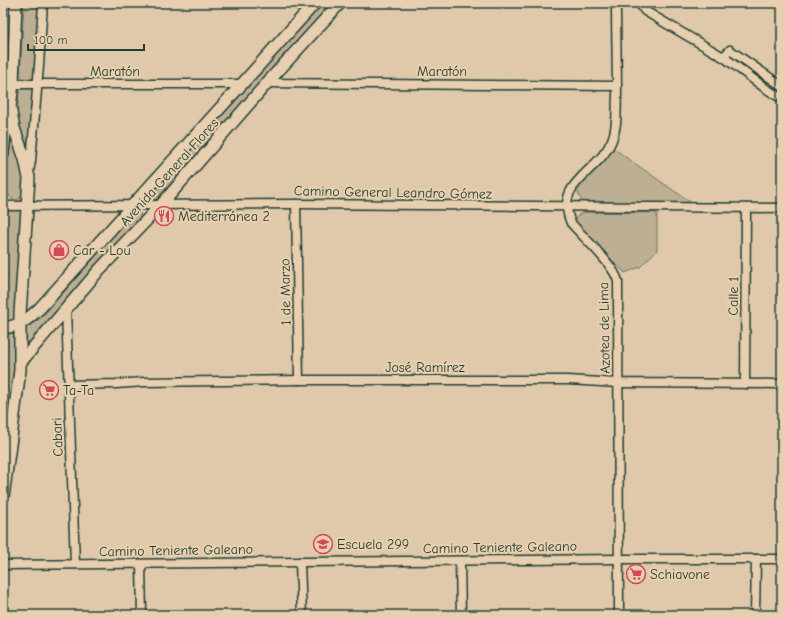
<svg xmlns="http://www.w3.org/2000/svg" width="785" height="618" font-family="'Comic Neue',sans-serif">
<rect width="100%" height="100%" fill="#dfc9aa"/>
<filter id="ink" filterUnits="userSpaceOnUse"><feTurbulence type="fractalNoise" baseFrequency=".025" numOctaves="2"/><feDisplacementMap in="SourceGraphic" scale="8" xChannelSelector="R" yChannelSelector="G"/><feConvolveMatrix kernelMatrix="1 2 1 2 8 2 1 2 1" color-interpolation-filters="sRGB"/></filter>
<g filter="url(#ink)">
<g fill="#bcaf94" stroke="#6e7664">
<polygon points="24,3 39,3 34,79 32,81 24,80 20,75"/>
<polygon points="323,3 333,3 157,198 156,200 152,198 151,195 153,192"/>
<polygon points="22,87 33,88 35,89 28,150 17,120 19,91"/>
<polygon points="9,115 12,140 24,166 24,196 17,200 12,199 7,192"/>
<path d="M 613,148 L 693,204 L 585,203 C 580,199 578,196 578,190 L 607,158 Z"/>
<polygon points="9,209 18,209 22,213 15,320 3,322 3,234 4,217"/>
<polygon points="135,212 139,212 141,215 140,217 29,342 26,342 25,328 41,318"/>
<path d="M 585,212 L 657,213 L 657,250 L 640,267 L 625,273 L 577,226 C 574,218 577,214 585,212 Z"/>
<polygon points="12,333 15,335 15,390 11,393 9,412 11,414 8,425 3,428 3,337"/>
</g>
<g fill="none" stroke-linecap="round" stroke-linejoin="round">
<defs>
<g id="street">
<path d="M 616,3 C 616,34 617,64 617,95 C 616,110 618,126 612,140 C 599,173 553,182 571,223 C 583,237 614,265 618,281 L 619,615"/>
<polyline points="639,3 645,11 725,58 765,88 782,99"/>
<polyline points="723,57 730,50 782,86"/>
<polyline points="267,83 617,86"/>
<polyline points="13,84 241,84"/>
<polyline points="29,172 31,161 39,66 43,3"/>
<polyline points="296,204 299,380"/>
<polyline points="3,206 296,204 782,208"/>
<polyline points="66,309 75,564"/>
<polyline points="745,384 746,208"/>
<polyline points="69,385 116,384 144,382 299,380 568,380 618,383 782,384"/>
<polyline points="3,432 12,432"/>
<polyline points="460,561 461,615"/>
<polyline points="300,562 302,615"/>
<polyline points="141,564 142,615"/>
<polyline points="3,565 619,559 782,559"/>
<polyline points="755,615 756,559"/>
</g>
<g id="secondary">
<polyline points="3,154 6,121 10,107 13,84 16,3"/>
<path d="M 3,328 C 21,326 28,319 40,308 L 315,3"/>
<polyline points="21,362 100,269 161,205 267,83 340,3"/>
<polyline points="3,497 20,370 20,314 29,178 25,159 14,128 10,107"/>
</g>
</defs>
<use href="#street" stroke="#1f3d34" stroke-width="11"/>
<use href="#secondary" stroke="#1f3d34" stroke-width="14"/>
<use href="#street" stroke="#e7cfaf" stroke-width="8"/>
<use href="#secondary" stroke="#e7cfaf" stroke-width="11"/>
</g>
</g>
<defs>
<symbol id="restaurant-ring" viewBox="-11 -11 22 22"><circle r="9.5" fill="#e7cfaf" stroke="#d1495b" stroke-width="1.5"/><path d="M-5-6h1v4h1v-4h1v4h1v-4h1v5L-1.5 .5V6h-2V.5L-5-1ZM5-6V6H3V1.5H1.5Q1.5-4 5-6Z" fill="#d1495b"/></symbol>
<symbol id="shop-ring" viewBox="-11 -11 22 22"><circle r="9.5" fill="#e7cfaf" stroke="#d1495b" stroke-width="1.5"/><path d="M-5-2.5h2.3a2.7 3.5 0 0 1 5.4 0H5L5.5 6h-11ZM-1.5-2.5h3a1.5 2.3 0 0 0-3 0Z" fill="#d1495b"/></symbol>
<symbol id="supermarket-ring" viewBox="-11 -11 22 22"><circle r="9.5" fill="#e7cfaf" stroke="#d1495b" stroke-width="1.5"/><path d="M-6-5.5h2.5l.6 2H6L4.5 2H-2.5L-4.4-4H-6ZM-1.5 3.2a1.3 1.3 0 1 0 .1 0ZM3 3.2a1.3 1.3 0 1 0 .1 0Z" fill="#d1495b"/></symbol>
<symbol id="school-ring" viewBox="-11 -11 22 22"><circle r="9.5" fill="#e7cfaf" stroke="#d1495b" stroke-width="1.5"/><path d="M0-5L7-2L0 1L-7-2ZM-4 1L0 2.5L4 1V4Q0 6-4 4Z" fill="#d1495b"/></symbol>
</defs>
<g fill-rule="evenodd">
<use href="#restaurant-ring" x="153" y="205" width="22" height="22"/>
<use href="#shop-ring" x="48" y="239" width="22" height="22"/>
<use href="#supermarket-ring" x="38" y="379" width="22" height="22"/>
<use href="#school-ring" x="312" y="533" width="22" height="22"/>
<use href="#supermarket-ring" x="625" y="563" width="22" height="22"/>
</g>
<g text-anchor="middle" stroke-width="4" stroke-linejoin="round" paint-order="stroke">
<g font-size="14" fill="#1f3d34" stroke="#e7cfaf">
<text x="115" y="76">Maratón</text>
<text x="442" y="76">Maratón</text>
<text transform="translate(169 172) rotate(-48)" y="5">Avenida General Flores</text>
<text transform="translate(393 192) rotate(1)" y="5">Camino General Leandro Gómez</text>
<text transform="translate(285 292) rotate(-91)" y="5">1 de Marzo</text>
<text transform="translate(733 296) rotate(-89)" y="5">Calle 1</text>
<text transform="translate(604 328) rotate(-91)" y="5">Azotea de Lima</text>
<text x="425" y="372">José Ramírez</text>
<text transform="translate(57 437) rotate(-92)" y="5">Cabari</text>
<text transform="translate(500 547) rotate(-1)" y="5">Camino Teniente Galeano</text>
<text transform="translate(176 550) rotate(-1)" y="5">Camino Teniente Galeano</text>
</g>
<g font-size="14" fill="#1f3d34" stroke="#e7cfaf" text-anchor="start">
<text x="178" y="221">Mediterránea 2</text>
<text x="73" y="255">Car - Lou</text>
<text x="63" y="395">Ta-Ta</text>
<text x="337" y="549">Escuela 299</text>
<text x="650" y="579">Schiavone</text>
</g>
</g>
<rect width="785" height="618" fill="none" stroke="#e7cfaf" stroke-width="16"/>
<rect x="8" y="8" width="769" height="602" fill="none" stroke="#1f3d34" stroke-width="1.5" filter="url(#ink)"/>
<path d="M28 44v6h116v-6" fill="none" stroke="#1f3d34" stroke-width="2"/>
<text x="34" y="44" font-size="12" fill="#1f3d34" stroke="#e7cfaf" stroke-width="3" paint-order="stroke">100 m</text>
</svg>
